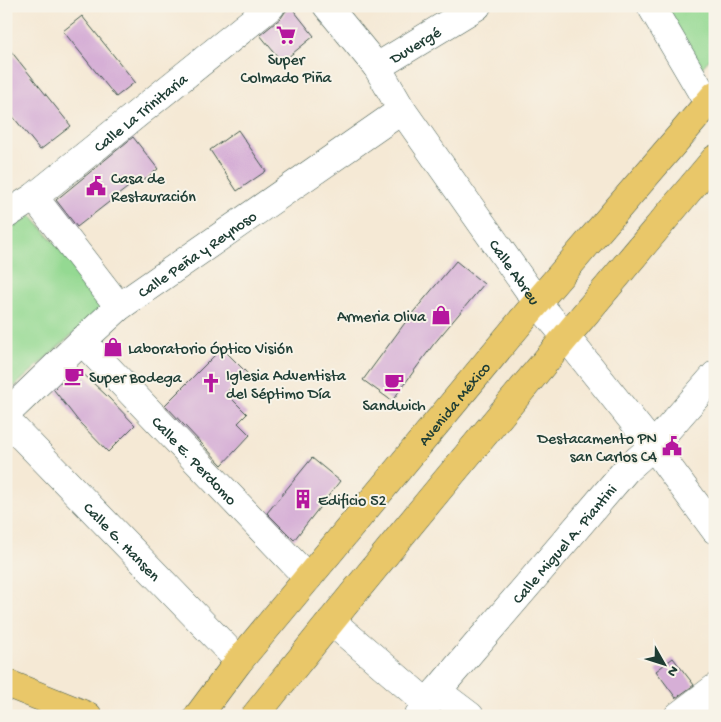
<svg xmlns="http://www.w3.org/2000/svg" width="721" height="722" font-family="'Gochi Hand',sans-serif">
<rect width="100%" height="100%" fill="#f7f3e8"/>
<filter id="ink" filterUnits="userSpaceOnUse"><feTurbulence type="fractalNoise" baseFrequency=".02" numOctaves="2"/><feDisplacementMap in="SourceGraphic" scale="10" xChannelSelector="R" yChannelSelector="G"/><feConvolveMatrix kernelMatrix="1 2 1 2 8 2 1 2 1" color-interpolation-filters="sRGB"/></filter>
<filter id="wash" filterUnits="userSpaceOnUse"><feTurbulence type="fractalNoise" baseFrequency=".0096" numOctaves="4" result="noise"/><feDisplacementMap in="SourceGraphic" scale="20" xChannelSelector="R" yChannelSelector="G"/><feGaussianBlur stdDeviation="1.12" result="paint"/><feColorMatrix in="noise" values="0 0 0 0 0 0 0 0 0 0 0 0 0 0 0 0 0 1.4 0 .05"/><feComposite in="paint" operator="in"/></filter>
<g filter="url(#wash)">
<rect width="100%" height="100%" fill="#f5e9d5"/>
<g fill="#94d992" stroke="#5a8b63">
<polygon points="658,6 715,6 715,53 698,72"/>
<polygon points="31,215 106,304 6,394 6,231"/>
</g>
<g id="blocks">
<g fill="#d6afd6">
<polygon points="291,7 314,36 282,62 260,35 281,18 285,12"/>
<polygon points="82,16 135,82 116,97 63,31"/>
<polygon points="6,45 71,126 40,150 6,108"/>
<polygon points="238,130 266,171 237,191 210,150"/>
<polygon points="133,137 158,169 139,184 136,181 77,227 56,200"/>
<polygon points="456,261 484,284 433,345 392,401 363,380 410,316"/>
<polygon points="222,348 247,373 226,393 247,414 238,423 250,435 222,465 165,405"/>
<polygon points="76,368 78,369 107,396 135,425 108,452 79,422 54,390"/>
<polygon points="312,458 340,481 294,540 267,513"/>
<polygon points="673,658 694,685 676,698 656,671"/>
</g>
</g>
</g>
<g filter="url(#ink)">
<use href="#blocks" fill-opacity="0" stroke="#3f574c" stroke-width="1"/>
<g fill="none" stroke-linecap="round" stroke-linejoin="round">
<defs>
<g id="minor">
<path id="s1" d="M 327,6 L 377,67 L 402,110 L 537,302 L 566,337 L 653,446 L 715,530"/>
<polyline points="651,6 708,103"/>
<path id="s2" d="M 377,67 L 477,6"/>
<polyline points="34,197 119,307"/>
<path id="s3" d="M 6,215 L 34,197 L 271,6"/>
<path id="s4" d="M 82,341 L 308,578"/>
<path id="s5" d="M 6,414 L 82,341 L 119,307 L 402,110"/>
<path id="s6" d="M 6,420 L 239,661"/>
<polyline points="331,621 428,704"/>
<polyline points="437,691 470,716"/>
<path id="s7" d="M 418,716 L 437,691 L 626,470 L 653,446 L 715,375"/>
<polyline points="678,716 715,688"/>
</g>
<g id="major">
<polyline points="6,683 88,716"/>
<path id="s8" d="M 198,716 L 239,661 L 528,313 L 715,95"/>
<path d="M 255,716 C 405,527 560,344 715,159"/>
</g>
</defs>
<use href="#minor" stroke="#3f574c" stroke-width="29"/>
<use href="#major" stroke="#3f574c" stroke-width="29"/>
<use href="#minor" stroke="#fff" stroke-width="28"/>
<use href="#major" stroke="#e9c769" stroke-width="28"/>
</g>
</g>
<defs>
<symbol id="supermarket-bare" viewBox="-9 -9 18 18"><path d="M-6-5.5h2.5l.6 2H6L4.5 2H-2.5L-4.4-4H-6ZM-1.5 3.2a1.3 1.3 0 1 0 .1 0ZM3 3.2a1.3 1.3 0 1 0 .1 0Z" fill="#b5179e" stroke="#f7f3e8" stroke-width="2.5" paint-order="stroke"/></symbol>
<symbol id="civic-bare" viewBox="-9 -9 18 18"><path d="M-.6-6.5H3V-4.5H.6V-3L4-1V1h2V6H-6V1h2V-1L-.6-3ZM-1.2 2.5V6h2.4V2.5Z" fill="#b5179e" stroke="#f7f3e8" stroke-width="2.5" paint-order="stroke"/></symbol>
<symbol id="shop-bare" viewBox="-9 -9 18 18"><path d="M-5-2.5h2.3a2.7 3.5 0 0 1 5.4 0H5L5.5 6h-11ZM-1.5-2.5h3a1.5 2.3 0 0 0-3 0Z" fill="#b5179e" stroke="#f7f3e8" stroke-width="2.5" paint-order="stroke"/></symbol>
<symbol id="cafe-bare" viewBox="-9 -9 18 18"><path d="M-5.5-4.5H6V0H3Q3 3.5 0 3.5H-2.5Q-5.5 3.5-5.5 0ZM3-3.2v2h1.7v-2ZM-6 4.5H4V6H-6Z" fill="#b5179e" stroke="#f7f3e8" stroke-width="2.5" paint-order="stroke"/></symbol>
<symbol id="church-bare" viewBox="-9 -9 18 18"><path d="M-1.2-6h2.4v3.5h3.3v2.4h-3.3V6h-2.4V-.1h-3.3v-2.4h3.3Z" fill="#b5179e" stroke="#f7f3e8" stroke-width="2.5" paint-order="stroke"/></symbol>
<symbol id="building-bare" viewBox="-9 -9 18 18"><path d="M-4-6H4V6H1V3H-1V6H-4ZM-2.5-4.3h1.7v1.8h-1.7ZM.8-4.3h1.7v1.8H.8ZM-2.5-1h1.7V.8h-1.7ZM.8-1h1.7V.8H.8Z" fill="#b5179e" stroke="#f7f3e8" stroke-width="2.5" paint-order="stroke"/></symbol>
</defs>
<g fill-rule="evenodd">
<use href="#supermarket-bare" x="272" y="21" width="28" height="28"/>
<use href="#civic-bare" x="82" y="172" width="28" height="28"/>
<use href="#shop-bare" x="427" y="301" width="28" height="28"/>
<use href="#shop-bare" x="99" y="333" width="28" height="28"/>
<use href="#cafe-bare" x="60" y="362" width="28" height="28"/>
<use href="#cafe-bare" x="380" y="368" width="28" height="28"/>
<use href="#church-bare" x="197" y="369" width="28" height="28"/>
<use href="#civic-bare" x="658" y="432" width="28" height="28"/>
<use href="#building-bare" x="289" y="485" width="28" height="28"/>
</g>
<g text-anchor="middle" stroke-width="4" stroke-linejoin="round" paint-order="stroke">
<g font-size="16" fill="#1f3d34" stroke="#f7f3e8">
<text dy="6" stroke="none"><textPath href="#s2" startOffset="44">Duvergé</textPath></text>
<text dy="6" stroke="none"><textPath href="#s3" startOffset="169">Calle La Trinitaria</textPath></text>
<text dy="6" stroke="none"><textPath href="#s5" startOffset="250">Calle Peña y Reynoso</textPath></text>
<text dy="6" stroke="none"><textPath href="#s1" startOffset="326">Calle Abreu</textPath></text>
<text dy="6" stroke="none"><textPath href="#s8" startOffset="404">Avenida México</textPath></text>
<text dy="6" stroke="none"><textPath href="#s4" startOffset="164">Calle E. Perdomo</textPath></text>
<text dy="6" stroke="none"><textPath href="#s6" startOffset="168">Calle G. Hansen</textPath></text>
<text dy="6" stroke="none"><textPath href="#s7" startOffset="226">Calle Miguel A. Piantini</textPath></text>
</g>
<g font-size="16" fill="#1f3d34" stroke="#f7f3e8" text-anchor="start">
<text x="286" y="64" text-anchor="middle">Super<tspan x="286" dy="18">Colmado Piña</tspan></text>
<text x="111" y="183">Casa de<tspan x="111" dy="18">Restauración</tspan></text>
<text x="426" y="321" text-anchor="end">Armeria Oliva</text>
<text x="128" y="353">Laboratorio Óptico Visión</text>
<text x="226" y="380">Iglesia Adventista<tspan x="226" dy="18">del Séptimo Día</tspan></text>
<text x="89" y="382">Super Bodega</text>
<text x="394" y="410" text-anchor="middle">Sandwich</text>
<text x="657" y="443" text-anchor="end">Destacamento PN<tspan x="657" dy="18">san Carlos C4</tspan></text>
<text x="318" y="505">Edificio 52</text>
</g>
</g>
<rect width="721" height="722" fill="none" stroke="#f7f3e8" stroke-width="25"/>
<g transform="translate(664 664) rotate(129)" stroke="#f7f3e8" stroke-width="4" paint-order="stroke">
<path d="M0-4L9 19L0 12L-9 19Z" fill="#1f3d34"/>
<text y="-8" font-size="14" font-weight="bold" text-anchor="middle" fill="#1f3d34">N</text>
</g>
</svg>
